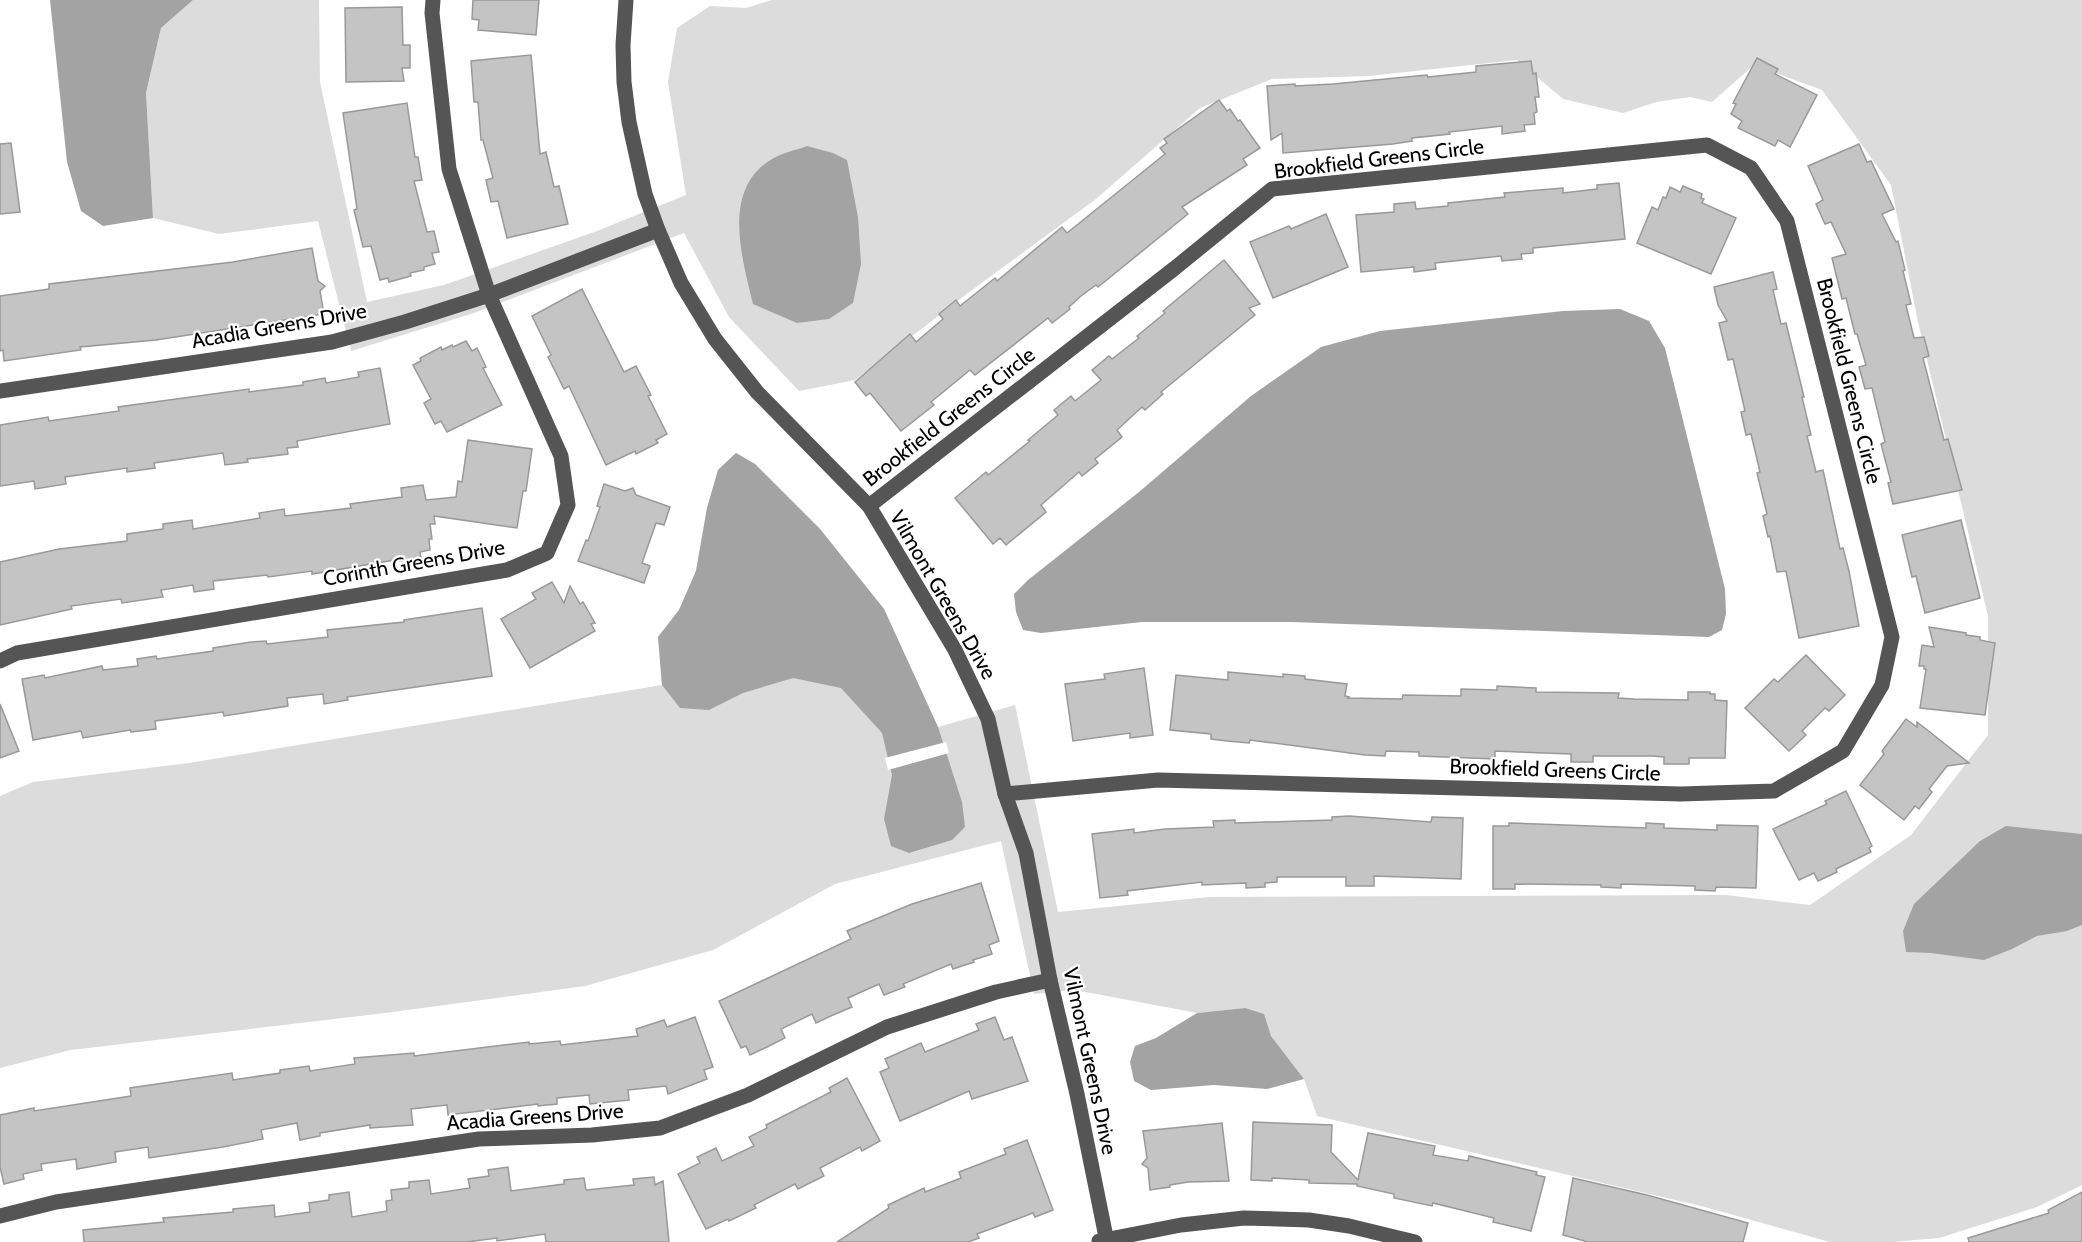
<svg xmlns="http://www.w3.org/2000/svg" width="2082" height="1242" font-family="Cabin,sans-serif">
<rect width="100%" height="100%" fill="#fff"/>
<polygon fill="#dcdcdc" points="193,0 319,0 320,82 367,302 444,285 597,231 686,195 668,82 677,28 710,6 746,8 772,0 2082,0 2082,1185 2037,1207 1939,1238 1892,1242 1830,1242 1705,1207 1317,1116 1304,1079 1271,1036 1245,1008 1197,1013 1075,990 1034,994 1001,841 835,884 713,950 585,986 385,1013 71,1050 0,1068 0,796 33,782 189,763 662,685 658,637 679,610 696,571 707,508 718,470 736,453 755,464 820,529 884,609 938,727 1015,705 1058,912 1209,897 1726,895 1810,905 1911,835 1988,735 1988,616 1918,322 1891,185 1822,90 1754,65 1712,102 1690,97 1656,102 1623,113 1563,99 1517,60 1369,76 1272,79 1200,108 1096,199 972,290 855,380 799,391 729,317 684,233 474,313 351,351 318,221 219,234 153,218 146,93 161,28"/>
<g fill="#a3a3a3">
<polygon points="50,0 193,0 161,28 146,93 153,218 103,226 81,211 67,162"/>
<path d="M 807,146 L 833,153 L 847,160 L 858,217 L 861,264 L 853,303 L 829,319 L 797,323 L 753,304 C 742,258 721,189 772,159 C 782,153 796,150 807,146 Z"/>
<polygon points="1620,309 1649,321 1665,348 1725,589 1726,614 1722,630 1709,637 1291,622 1142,622 1041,633 1023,630 1016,612 1014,594 1028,580 1139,492 1251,396 1321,347 1380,331 1563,311"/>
<polygon points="736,453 755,464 820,529 884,609 938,727 962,802 965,827 952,840 909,853 891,846 884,819 892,775 882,733 841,688 793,678 743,693 709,710 680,708 662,685 658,637 679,610 696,571 707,508 718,470"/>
<polygon points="2006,826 2082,834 2082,925 2067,931 2037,936 2012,949 1984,960 1931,953 1906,952 1903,931 1914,904 1980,841"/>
<polygon points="1245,1008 1264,1014 1271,1036 1304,1079 1267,1089 1214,1085 1151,1090 1134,1081 1130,1062 1135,1046 1156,1038 1197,1013"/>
</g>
<polygon fill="#fff" points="946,742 949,753 888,770 885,758"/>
<g fill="#c4c4c4" stroke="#999" stroke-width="1.5">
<polygon points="473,0 539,0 536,35 478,30 479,20 472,19"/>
<polygon points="402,7 403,45 410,45 410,68 402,68 404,81 346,82 345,8"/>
<polygon points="531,55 540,154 546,152 554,187 559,186 568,224 507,238 498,201 491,202 486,180 493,178 483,140 481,140 478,102 474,102 471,61"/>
<polygon points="1757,58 1778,69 1775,74 1817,95 1790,147 1778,140 1775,146 1738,128 1742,121 1731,114 1736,104 1733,103"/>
<polygon points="1531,61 1533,74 1536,73 1539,97 1535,97 1537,112 1534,113 1535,124 1524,125 1525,131 1502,134 1502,126 1449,132 1450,134 1412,138 1412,141 1393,144 1283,153 1282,133 1271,140 1267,86 1295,84 1295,86 1333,84 1427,75 1428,77 1476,72 1476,66"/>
<polygon points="1219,100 1227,111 1230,109 1238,121 1240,120 1260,148 1243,159 1247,165 1182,207 1188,214 1098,287 1096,285 1081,296 1069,307 1070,309 1052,323 1048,318 975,375 970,370 931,402 934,405 901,431 870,393 866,396 855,382 910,334 916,342 943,319 939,314 956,300 960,306 995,278 997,281 1062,227 1067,233 1165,154 1160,148 1167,143 1164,139"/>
<polygon points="407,103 415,157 418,157 422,180 414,181 427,232 434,231 439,252 432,253 435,264 424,267 424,270 410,273 411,276 389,282 388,278 380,280 371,246 363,247 354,210 357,209 343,113"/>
<polygon points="11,143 20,212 0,214 0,144"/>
<polygon points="1859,144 1867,162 1871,161 1894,209 1882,214 1896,242 1898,241 1905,270 1903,271 1911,304 1906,305 1914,338 1924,337 1929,356 1923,358 1944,440 1948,439 1962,490 1893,504 1888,483 1891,482 1881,444 1885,442 1872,388 1865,389 1859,367 1866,365 1857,334 1855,334 1846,298 1842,299 1832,258 1846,254 1831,222 1825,224 1816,204 1823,200 1808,166"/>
<polygon points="1619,183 1625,239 1533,248 1533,253 1521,254 1522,259 1502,261 1501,256 1435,263 1436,269 1414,272 1414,267 1361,272 1356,215 1394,212 1394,204 1415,202 1416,209 1448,206 1448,203 1505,197 1504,193 1563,188 1563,193 1597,189 1597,185"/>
<polygon points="1683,186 1702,194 1701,198 1704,199 1702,203 1736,218 1711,274 1637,243 1652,207 1658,210 1663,197 1666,198 1670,187 1680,192"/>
<polygon points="1326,214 1348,267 1273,298 1250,242 1289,226 1291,229"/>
<polygon points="312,248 318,281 325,286 320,291 324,314 156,340 80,347 81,350 4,361 3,350 0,351 0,296 49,289 49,284 233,262"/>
<polygon points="1224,260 1260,304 1249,308 1255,315 1161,392 1163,394 1145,410 1142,407 1117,430 1122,437 1095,459 1098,463 1082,476 1079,472 1041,505 1046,512 1006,545 1000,538 993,544 955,498 986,472 988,475 1030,441 1028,440 1058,415 1054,410 1071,396 1075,401 1101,380 1092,370 1109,356 1112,359 1139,338 1137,336 1165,313 1163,311"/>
<polygon points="1773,272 1777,289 1773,290 1781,324 1786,323 1804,397 1802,397 1811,435 1807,436 1816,472 1823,470 1840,549 1843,548 1849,571 1859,626 1799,638 1786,571 1777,572 1770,536 1768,537 1763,516 1767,514 1757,473 1760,472 1751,434 1746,435 1741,412 1745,411 1733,359 1728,360 1719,323 1727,321 1718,305 1714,287"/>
<polygon points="582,289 624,372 636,366 651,395 648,396 667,434 656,440 658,443 636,454 635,451 606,465 569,386 564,389 548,357 551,355 532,316"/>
<polygon points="466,341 472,351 477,348 486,367 483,368 502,405 447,432 441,421 435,424 424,403 431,399 413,365 421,361 420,358 441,347 442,350 452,345 453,347"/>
<polygon points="380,368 390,424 297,441 298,447 287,448 288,454 247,459 248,462 225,465 223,453 154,463 155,468 127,472 127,468 65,477 66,484 35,489 34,481 0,486 0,425 48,417 49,421 119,411 118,407 249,389 249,392 303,385 303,382 325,378 326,383 359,377 358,372"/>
<polygon points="468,440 532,449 526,491 523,491 517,528 434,516 435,524 430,524 432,539 429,539 430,550 420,552 421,558 395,562 395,560 312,574 312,571 268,577 267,575 213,581 214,589 194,592 193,585 161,590 163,597 122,603 121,599 71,606 72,609 0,625 0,562 59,549 127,541 127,534 163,529 163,524 192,520 193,529 260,518 259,513 284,509 285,516 351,508 350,504 402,497 401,488 423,485 426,500 456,497 458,481 462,482"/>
<polygon points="604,484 625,491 633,488 636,495 670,507 664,525 656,523 642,563 650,566 644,583 578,561 586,540 588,541 600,507 597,506"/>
<polygon points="1961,520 1980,598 1925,613 1916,576 1912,577 1902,535"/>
<polygon points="552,582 564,603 570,586 580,604 583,602 595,623 591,624 595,631 530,668 501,619 536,599 532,593"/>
<polygon points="482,608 492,676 347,697 348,700 324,704 323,694 287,698 288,706 224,716 223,712 155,721 156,729 131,732 130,730 83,738 81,731 33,740 22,679 44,675 45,678 102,666 103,670 138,666 137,659 156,656 157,659 213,651 213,648 251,642 266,641 267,644 328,637 327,630 404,622 404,620"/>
<polygon points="1929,627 1966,633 1966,635 1980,637 1980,640 1995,643 1985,715 1920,708 1926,669 1924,669 1924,666 1919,666 1922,645 1934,647"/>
<polygon points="1806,655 1845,695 1829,711 1825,708 1802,731 1806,735 1789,751 1745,708 1774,679 1778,682"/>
<polygon points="1144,668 1153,735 1130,738 1130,733 1073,741 1065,684 1105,679 1104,674"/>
<polygon points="1228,672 1283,677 1283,674 1305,676 1305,679 1347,684 1345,696 1349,697 1348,698 1402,699 1403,695 1461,696 1461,689 1497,690 1497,686 1536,688 1536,692 1619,693 1618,698 1634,699 1688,700 1688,692 1710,692 1710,694 1715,694 1715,700 1727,701 1725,758 1689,758 1689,764 1664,764 1664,757 1653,756 1593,756 1593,762 1571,762 1571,754 1495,751 1495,759 1419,756 1419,752 1386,751 1385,756 1365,755 1250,740 1249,743 1227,741 1211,739 1211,734 1170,730 1176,675 1228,680"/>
<polygon points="0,704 19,751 0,758"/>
<polygon points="1906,719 1917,727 1917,722 1969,763 1947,766 1929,789 1932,792 1919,809 1915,806 1904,820 1860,785 1884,754 1882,751"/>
<polygon points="1846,791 1872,846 1869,848 1871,852 1836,869 1837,872 1818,881 1814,873 1799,880 1773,829 1827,804 1825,801"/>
<polygon points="1349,816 1431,822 1432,817 1463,818 1461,879 1374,876 1374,886 1346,886 1346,877 1277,877 1277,882 1265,883 1265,887 1246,888 1246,883 1202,885 1202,882 1127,891 1128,895 1100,898 1092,834 1134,829 1134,833 1165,829 1214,827 1213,821 1235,820 1235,823 1332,820 1332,817"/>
<polygon points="1509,823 1646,828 1646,823 1664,824 1664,828 1717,830 1717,825 1758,826 1756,888 1716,887 1715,891 1695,890 1695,886 1621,884 1621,888 1601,887 1601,885 1515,884 1515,889 1493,889 1493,826 1509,826"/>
<polygon points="981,883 999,941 989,945 992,954 973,960 974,962 953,969 951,964 903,984 905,987 884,995 879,984 848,998 852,1007 833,1015 816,1023 812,1014 781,1029 785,1038 767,1047 750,1055 746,1046 741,1048 719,1001 851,939 847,931 912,904"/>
<polygon points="695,1017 713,1067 704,1070 707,1079 668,1094 666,1086 628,1090 629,1100 590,1104 589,1095 557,1098 557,1104 538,1106 538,1104 448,1115 447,1105 411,1109 413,1125 370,1128 370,1125 320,1133 320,1136 300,1140 297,1123 261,1130 263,1139 223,1147 149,1158 148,1147 115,1152 116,1162 77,1169 76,1159 41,1164 42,1170 23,1174 24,1179 4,1184 0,1167 0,1115 34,1108 34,1111 131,1096 130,1088 232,1073 233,1080 280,1073 280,1070 309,1066 310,1071 355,1064 354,1058 414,1053 414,1056 529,1042 529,1044 560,1041 561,1045 638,1036 636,1029 664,1020 667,1027"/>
<polygon points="995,1017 1004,1040 1012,1037 1028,1081 972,1099 969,1091 900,1121 880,1072 889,1068 885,1059 921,1043 925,1052 979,1030 976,1024"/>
<polygon points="847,1078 880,1141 862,1151 860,1147 820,1168 824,1176 798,1189 795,1184 754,1205 756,1208 729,1221 728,1219 706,1229 678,1174 700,1163 697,1157 716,1148 722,1161 754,1146 749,1137 767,1128 766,1125 831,1092 829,1088"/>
<polygon points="1253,1122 1332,1125 1331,1152 1358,1180 1368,1133 1435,1146 1433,1155 1468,1161 1469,1156 1537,1172 1536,1175 1545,1177 1531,1231 1493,1222 1494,1218 1433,1203 1432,1206 1394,1198 1394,1194 1357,1186 1357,1184 1309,1183 1309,1180 1272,1178 1272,1181 1251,1180"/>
<polygon points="1222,1123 1229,1181 1188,1182 1170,1185 1170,1187 1150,1190 1148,1168 1142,1164 1147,1158 1143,1131"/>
<polygon points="1027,1140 1053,1210 1035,1217 1033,1213 996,1227 977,1234 979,1238 968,1242 837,1242 889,1208 888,1205 924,1188 925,1192 961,1178 959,1172 1006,1154 1004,1149"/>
<polygon points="508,1167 511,1191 564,1184 564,1180 584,1178 586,1190 634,1185 633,1179 654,1177 655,1185 663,1181 669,1242 546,1242 545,1234 497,1241 497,1238 467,1242 84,1242 83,1230 164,1222 163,1218 233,1212 233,1209 274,1205 275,1217 310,1212 309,1203 329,1200 329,1195 349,1192 352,1217 387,1211 386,1201 392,1200 391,1190 409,1188 409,1182 429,1180 431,1194 470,1188 468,1179 489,1176 488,1170"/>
<polygon points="1573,1178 1647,1195 1748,1223 1743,1242 1588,1242 1563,1235"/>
<polygon points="2082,1192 2082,1242 1969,1242 1968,1238 2049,1213 2048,1210"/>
</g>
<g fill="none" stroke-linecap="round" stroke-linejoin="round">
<g stroke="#555" stroke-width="15">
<polyline points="626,0 623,45 624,82 629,122 645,194 658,230 681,283 715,339 757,392 869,506 955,650 988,719 1005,794 1026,853 1050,980 1077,1094 1107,1242"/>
<polyline points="0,391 332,342 405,322 489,295 658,230"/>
<polyline points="869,506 1175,268 1272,189 1707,145 1751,168 1787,221 1892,637 1882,685 1843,751 1774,791 1681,794 1158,780 1005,794"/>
<polyline points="0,661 17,653 507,570 547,553 568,505 561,456 489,295 449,169 432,13 433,0"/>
<polyline points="0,1216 56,1202 479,1139 592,1135 660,1128 748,1095 887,1027 996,992 1050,980"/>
<polyline points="1099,1241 1181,1225 1244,1218 1309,1220 1349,1226 1415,1242"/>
</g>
</g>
<g text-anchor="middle" stroke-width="4.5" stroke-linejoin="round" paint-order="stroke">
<g font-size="21" fill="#000" stroke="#fff">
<text transform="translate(1379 159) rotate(-7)" y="7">Brookfield Greens Circle</text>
<text transform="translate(279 326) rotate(-10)" y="7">Acadia Greens Drive</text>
<text transform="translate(1849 381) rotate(76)" y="7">Brookfield Greens Circle</text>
<text transform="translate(949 417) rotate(-38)" y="7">Brookfield Greens Circle</text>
<text transform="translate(414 563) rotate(-10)" y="7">Corinth Greens Drive</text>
<text transform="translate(943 595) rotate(60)" y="7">Vilmont Greens Drive</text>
<text transform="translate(1555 770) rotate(2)" y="7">Brookfield Greens Circle</text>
<text transform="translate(1090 1061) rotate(78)" y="7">Vilmont Greens Drive</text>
<text transform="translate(535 1117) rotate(-4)" y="7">Acadia Greens Drive</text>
</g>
</g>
</svg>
